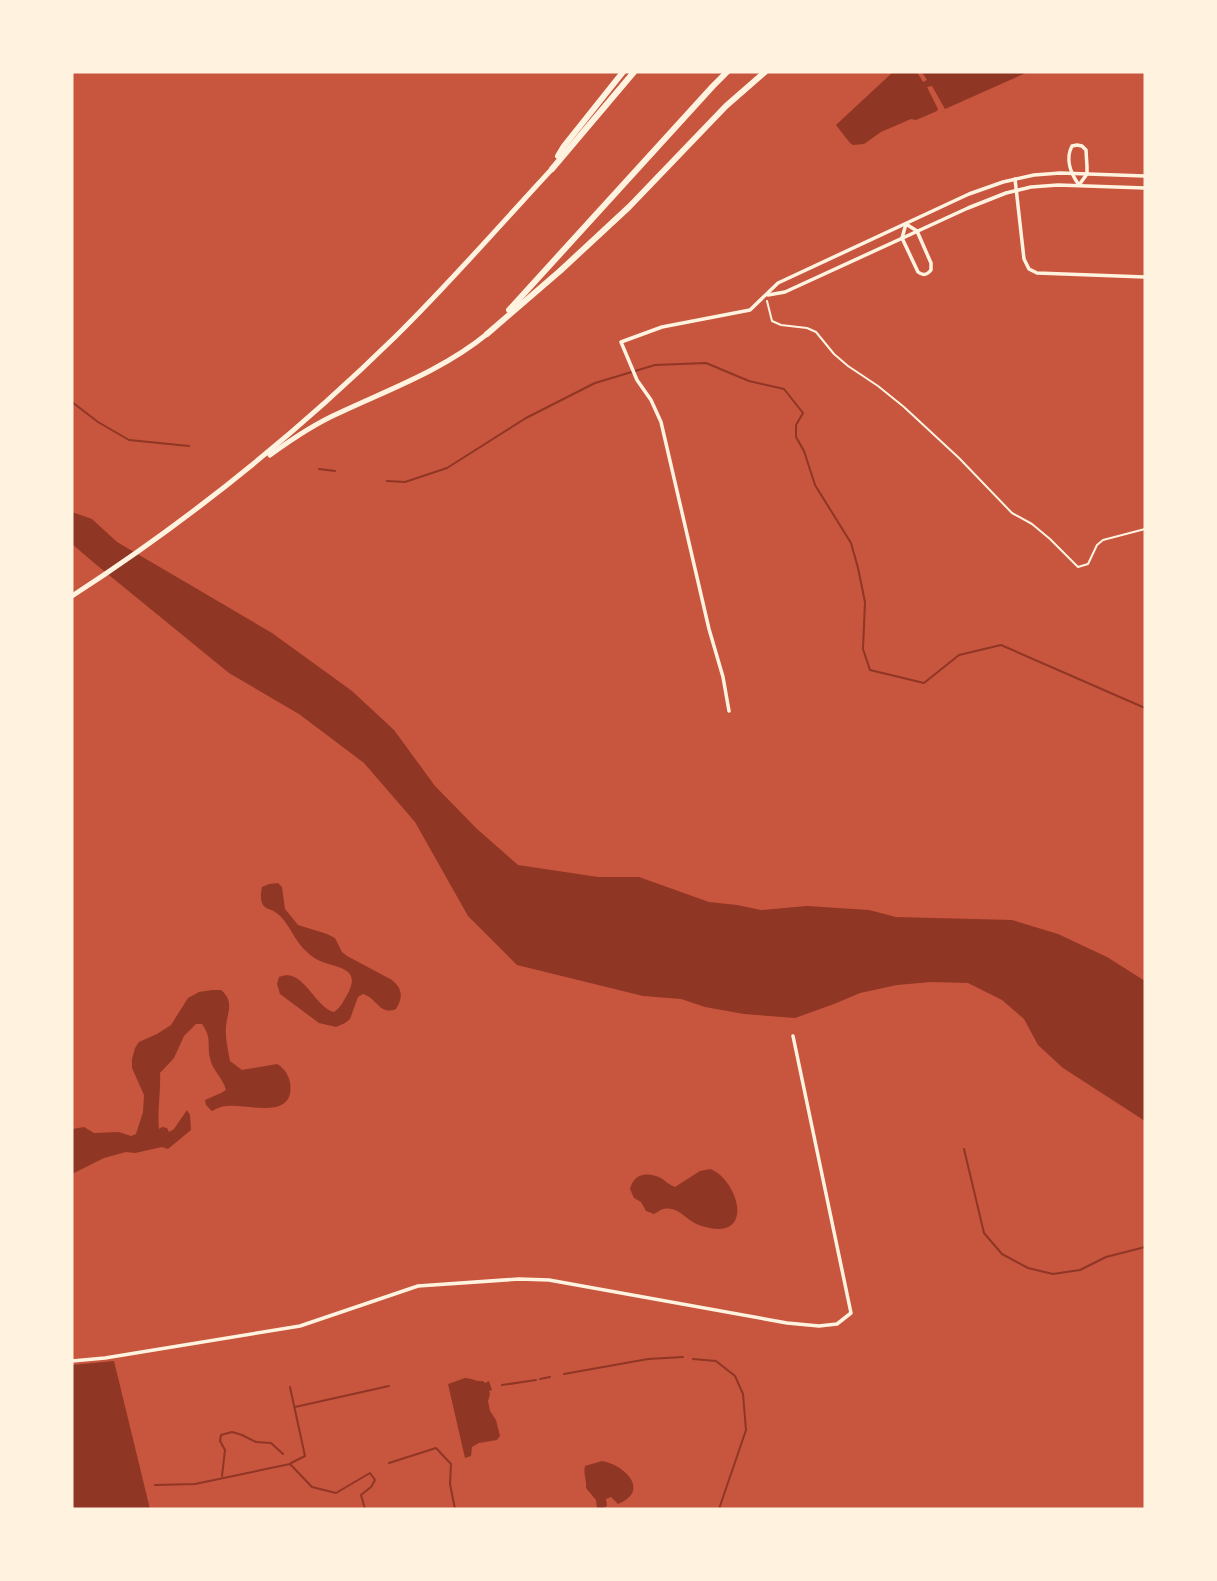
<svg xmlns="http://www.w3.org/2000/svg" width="1217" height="1581" font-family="Manrope,sans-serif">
<rect width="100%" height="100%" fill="#c8553d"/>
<g fill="#8f3625">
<polygon points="893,72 917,72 923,82 927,80 922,72 1028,72 945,109 932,86 927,87 938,109 937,111 916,120 911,119 881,132 864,144 853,145 850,143 836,125"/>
<polygon points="72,512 92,519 117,542 272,633 352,691 394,730 435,786 476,828 518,865 598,877 639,877 709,902 737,905 761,910 807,906 869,910 896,917 1012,920 1058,934 1107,957 1145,981 1145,1121 1063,1068 1038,1045 1024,1019 1002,1000 968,983 931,982 897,985 860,993 834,1004 795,1018 744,1014 705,1007 681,999 643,996 517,965 468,916 415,822 364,763 299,714 229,673 93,562 72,544"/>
<path d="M 278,883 L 282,887 L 285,909 L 298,925 L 327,934 L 335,938 L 342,952 L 347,956 L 392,980 C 403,989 403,998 396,1009 C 380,1016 377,998 363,994 L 358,997 L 350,1019 L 345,1023 L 336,1027 L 319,1023 L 280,994 L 277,984 L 279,977 C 303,966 314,1007 334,1012 C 340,1008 343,1002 347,995 C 363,967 336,968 320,961 C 315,959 309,954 306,951 C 294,941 289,921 275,912 C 270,908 265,910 262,903 C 260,897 261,892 262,887 L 269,884 Z"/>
<path d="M 212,990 L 221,990 C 235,1002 227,1012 226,1027 C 225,1038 228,1050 230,1061 L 242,1070 L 277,1064 C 284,1068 288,1074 290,1082 C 296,1121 248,1104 228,1106 C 222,1106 217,1108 212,1111 L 206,1105 L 205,1100 L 221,1093 L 226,1090 C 223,1078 212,1070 210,1058 C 207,1044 212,1038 202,1024 L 196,1024 L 184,1036 L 174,1058 L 160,1073 C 161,1092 157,1112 159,1129 L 162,1127 L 167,1128 L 169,1132 L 174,1129 L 187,1110 L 190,1115 L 191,1130 L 168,1149 L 162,1147 L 135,1153 L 126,1152 L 104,1158 L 72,1174 L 72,1129 L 84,1127 L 94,1133 L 119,1132 L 131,1136 L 136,1134 L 143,1112 L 144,1095 L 132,1068 L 132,1059 L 135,1048 L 139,1042 L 157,1034 L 171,1025 L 188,998 L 199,992 Z"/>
<path d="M 710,1169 C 734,1177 753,1228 719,1229 C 711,1229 699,1226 693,1222 C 684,1217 676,1206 664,1209 C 661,1209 658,1212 654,1214 L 646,1211 L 641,1202 L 634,1198 L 630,1189 C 634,1174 646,1172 659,1177 C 665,1180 669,1185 675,1187 L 700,1171 Z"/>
<polygon points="114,1361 150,1509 72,1509 72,1365"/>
<path d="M 465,1378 C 471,1378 477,1382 483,1381 L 485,1383 L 489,1381 L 492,1390 L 489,1391 L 490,1394 L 488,1401 L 490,1411 L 496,1420 L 500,1436 L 497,1440 L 479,1443 L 472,1447 L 471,1456 L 465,1458 L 448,1384 Z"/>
<path d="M 602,1461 C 625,1465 651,1491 618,1504 L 611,1497 L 606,1499 L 607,1506 L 602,1509 L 597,1508 L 596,1500 L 586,1488 C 587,1480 583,1474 585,1466 Z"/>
</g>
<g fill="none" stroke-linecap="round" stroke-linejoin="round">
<g stroke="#8f3625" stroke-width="2">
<polyline points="72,402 98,422 129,440 189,446"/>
<polyline points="319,469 335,471"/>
<polyline points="387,481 405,482 447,468 526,418 595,383 655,365 706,363 749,381 784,389 803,413 796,425 796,437 804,451 815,485 851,543 858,568 865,602 863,649 870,670 924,683 959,655 1001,645 1145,708"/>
<polyline points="964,1149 984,1233 1002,1254 1028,1268 1053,1274 1080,1270 1106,1257 1145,1247"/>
<polyline points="693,1359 716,1361 735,1376 743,1394 746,1430 719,1509"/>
<polyline points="564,1374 648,1359 683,1357"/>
<polyline points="540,1379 550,1377"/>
<polyline points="502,1385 536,1380"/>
<polyline points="290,1387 305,1456 291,1463"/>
<polyline points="295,1407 389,1386"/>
<polyline points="389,1463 436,1448 451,1464 450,1484 455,1509"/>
<polyline points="222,1476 225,1450 220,1441 221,1435 232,1432 242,1435 256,1442 271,1443 283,1454"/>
<polyline points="155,1485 195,1484 290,1464 312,1487 336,1493 370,1473 375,1480 371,1487 361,1495 365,1509"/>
</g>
<polyline stroke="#fff3e0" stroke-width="2" points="767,301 772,321 781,325 807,328 816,332 834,354 848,366 878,386 904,407 959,458 1012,513 1032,524 1050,539 1078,567 1088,564 1097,545 1103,540 1145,529"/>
<g stroke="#fff3e0" stroke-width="3.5">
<path d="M 1077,145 L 1082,146 L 1086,150 L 1087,167 L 1087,174 L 1079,185 C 1071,174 1065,159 1072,146 Z"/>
<polyline points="1015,179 1024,259 1029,269 1037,273 1145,277"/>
<path d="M 906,224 L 917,231 L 931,263 L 931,270 C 927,275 923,276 918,272 L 902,238 Z"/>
<polyline points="768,295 785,292 968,208 1006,193 1031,187 1058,185 1145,188"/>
<polyline points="729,711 723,677 709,629 661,422 651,400 637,380 621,342 662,327 750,310 778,283 969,194 1003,182 1034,175 1060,173 1145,176"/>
<polyline points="72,1361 105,1358 300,1326 418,1286 519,1279 549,1280 787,1323 819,1326 837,1324 851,1313 793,1036"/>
</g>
<g stroke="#fff3e0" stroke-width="5">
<path d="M 270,455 C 292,439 314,424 339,413 C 390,389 443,370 487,334"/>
<path d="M 72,596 C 188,521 297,433 395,337 C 450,283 500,225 552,169"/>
</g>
<g stroke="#fff3e0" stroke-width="6">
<polyline points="558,156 564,146 623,72"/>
<polyline points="552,169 634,72"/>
<polyline points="509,310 713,86 727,72"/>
<polyline points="487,334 560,271 629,207 726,106 765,72"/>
</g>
</g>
<rect width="1217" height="1581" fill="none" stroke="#fff3e0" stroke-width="147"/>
</svg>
